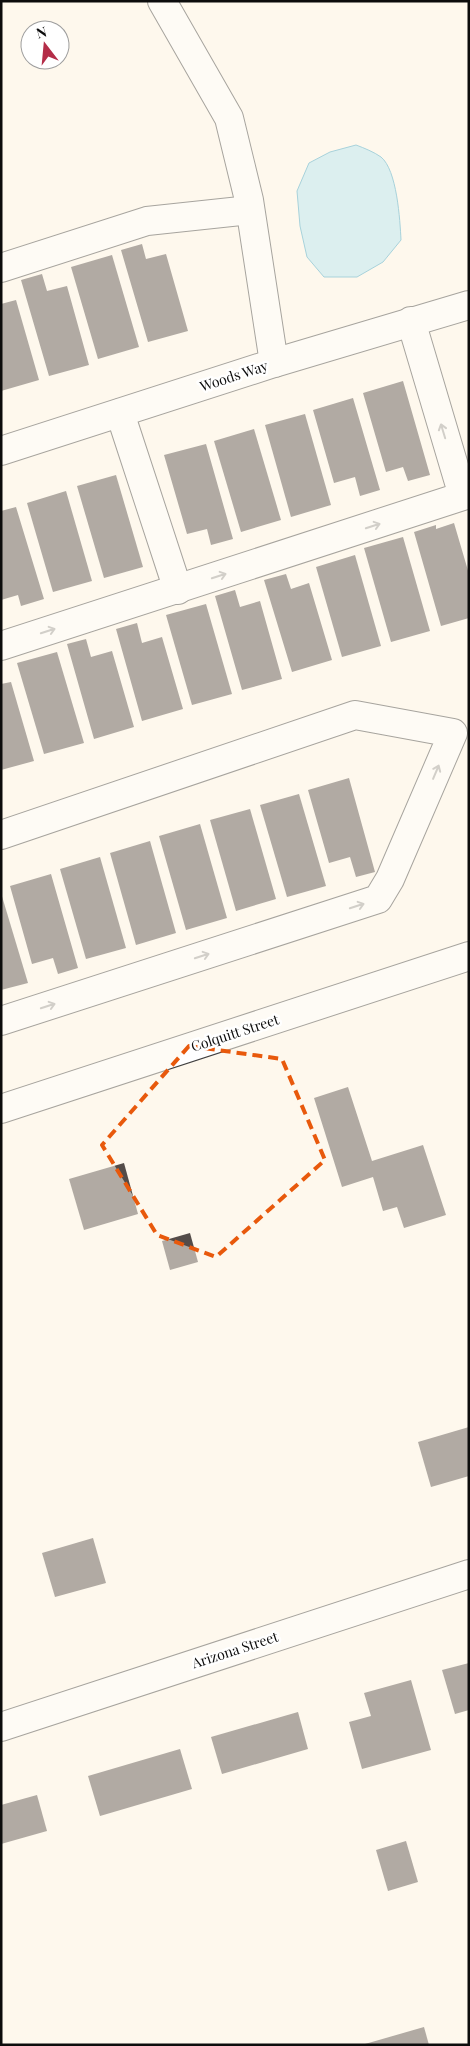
<svg xmlns="http://www.w3.org/2000/svg" width="470" height="2046" font-family="'Playfair Display',serif">
<rect width="100%" height="100%" fill="#fef8ed"/>
<path fill="#b4e5f2" stroke="#40a4c5" d="M 356,145 C 364,148 374,152 381,157 C 397,170 400,220 401,240 L 383,262 L 357,277 L 324,277 L 307,257 L 300,226 L 297,191 L 309,163 L 330,152 Z"/>
<g fill="#544c49">
<polygon points="142,244 146,259 166,254 188,331 148,342 121,250"/>
<polygon points="112,255 139,347 98,359 71,267"/>
<polygon points="42,274 47,291 67,286 89,365 49,376 21,280"/>
<polygon points="16,300 39,380 1,391 1,304"/>
<polygon points="403,381 430,475 408,481 403,467 386,472 363,393"/>
<polygon points="353,398 380,490 360,496 355,477 334,483 313,410"/>
<polygon points="305,414 331,505 291,517 265,425"/>
<polygon points="254,429 281,520 241,532 214,441"/>
<polygon points="206,444 233,539 211,545 207,529 187,534 164,455"/>
<polygon points="116,475 143,567 104,578 77,486"/>
<polygon points="66,491 92,581 53,592 27,503"/>
<polygon points="16,507 44,599 21,606 18,595 1,600 1,511"/>
<polygon points="454,523 469,574 469,618 441,626 414,532 436,525 436,529"/>
<polygon points="403,537 430,631 391,642 364,548"/>
<polygon points="355,555 381,646 342,657 316,567"/>
<polygon points="286,574 291,589 309,583 332,660 292,672 264,580"/>
<polygon points="235,590 240,607 260,601 282,679 242,690 215,596"/>
<polygon points="206,604 232,694 192,705 166,615"/>
<polygon points="137,623 142,643 162,637 183,709 142,721 116,629"/>
<polygon points="86,639 91,657 112,651 134,727 94,739 67,644"/>
<polygon points="57,652 84,743 44,754 17,663"/>
<polygon points="11,682 34,761 1,770 1,684"/>
<polygon points="349,778 375,872 356,877 350,857 329,863 308,790"/>
<polygon points="299,794 326,886 287,897 260,805"/>
<polygon points="250,809 276,899 236,911 210,820"/>
<polygon points="200,824 227,918 186,930 159,836"/>
<polygon points="150,841 176,933 136,945 110,853"/>
<polygon points="100,857 126,948 86,959 60,869"/>
<polygon points="51,874 78,968 58,974 53,958 32,964 10,886"/>
<polygon points="1,893 28,983 1,990"/>
<polygon points="348,1087 372,1161 423,1145 446,1215 404,1228 397,1207 383,1211 373,1177 342,1187 314,1098"/>
<polygon points="124,1163 138,1214 84,1230 69,1179"/>
<polygon points="190,1233 198,1262 170,1270 162,1241"/>
<polygon points="469,1427 469,1476 431,1487 418,1442"/>
<polygon points="93,1538 106,1583 55,1597 42,1553"/>
<polygon points="469,1663 469,1710 455,1714 442,1670"/>
<polygon points="411,1680 431,1750 362,1769 349,1722 371,1716 364,1693"/>
<polygon points="298,1712 308,1749 222,1774 211,1737"/>
<polygon points="180,1749 192,1789 100,1816 88,1776"/>
<polygon points="37,1795 47,1831 1,1844 1,1805"/>
<polygon points="406,1841 418,1882 388,1891 376,1850"/>
<polygon points="424,2027 429,2045 365,2045 365,2044"/>
</g>
<g fill="none" stroke-linecap="round" stroke-linejoin="round">
<defs>
<g id="minor">
<polyline points="162,1 229,118 249,200 274,363"/>
<polyline points="1,268 147,221 250,210"/>
<polyline points="120,413 178,590"/>
<polyline points="1,451 274,363 469,305"/>
<polyline points="1,646 463,496 411,321"/>
<polyline points="1,835 355,715 453,733 390,879 378,899 1,1021"/>
<polyline points="1,1109 469,956"/>
<polyline points="1,1727 469,1574"/>
</g>
</defs>
<use href="#minor" stroke="#3f3f3f" stroke-width="30"/>
<use href="#minor" stroke="#fff" stroke-width="28"/>
</g>
<defs><path id="oneway-shaft" d="M-6 0H5M1.5-3L5.5 0L1.5 3" fill="none" stroke-width="1.6" stroke-linecap="round" stroke-linejoin="round" transform="scale(1.25)"/></defs>
<g stroke="#9e9e9e">
<use href="#oneway-shaft" transform="translate(443 431) rotate(-107)"/>
<use href="#oneway-shaft" transform="translate(373 526) rotate(-18)"/>
<use href="#oneway-shaft" transform="translate(219 576) rotate(-18)"/>
<use href="#oneway-shaft" transform="translate(48 631) rotate(-18)"/>
<use href="#oneway-shaft" transform="translate(436 772) rotate(-67)"/>
<use href="#oneway-shaft" transform="translate(357 906) rotate(-18)"/>
<use href="#oneway-shaft" transform="translate(202 956) rotate(-18)"/>
<use href="#oneway-shaft" transform="translate(48 1006) rotate(-18)"/>
</g>
<path d="M0 0H470V2046H0ZM 189,1046 L 282,1059 L 325,1160 L 216,1257 L 157,1235 L 102,1145 Z" fill="#fef8ed" fill-opacity=".55" fill-rule="evenodd"/>
<path fill="none" stroke="#e8590c" stroke-width="4" stroke-dasharray="10 6" stroke-linejoin="round" d="M 189,1046 L 282,1059 L 325,1160 L 216,1257 L 157,1235 L 102,1145 Z"/>
<g text-anchor="middle" stroke-width="5" stroke-linejoin="round" paint-order="stroke">
<g font-size="14" fill="#0c0c0c" stroke="#fff">
<text transform="translate(234 376) rotate(-18)" y="5">Woods Way</text>
<text transform="translate(235 1033) rotate(-18)" y="5">Colquitt Street</text>
<text transform="translate(235 1650) rotate(-18)" y="5">Arizona Street</text>
</g>
</g>
<rect width="470" height="2046" fill="none" stroke="#0c0c0c" stroke-width="5"/>
<g transform="translate(45 45) rotate(344)"><circle r="24" fill="#ffffff" stroke="#9e9e9e"/>
<path d="M0-4L9 19L0 12L-9 19Z" fill="#b42d48"/>
<text y="-8" font-size="14" font-weight="bold" text-anchor="middle" fill="#0c0c0c">N</text>
</g>
</svg>
